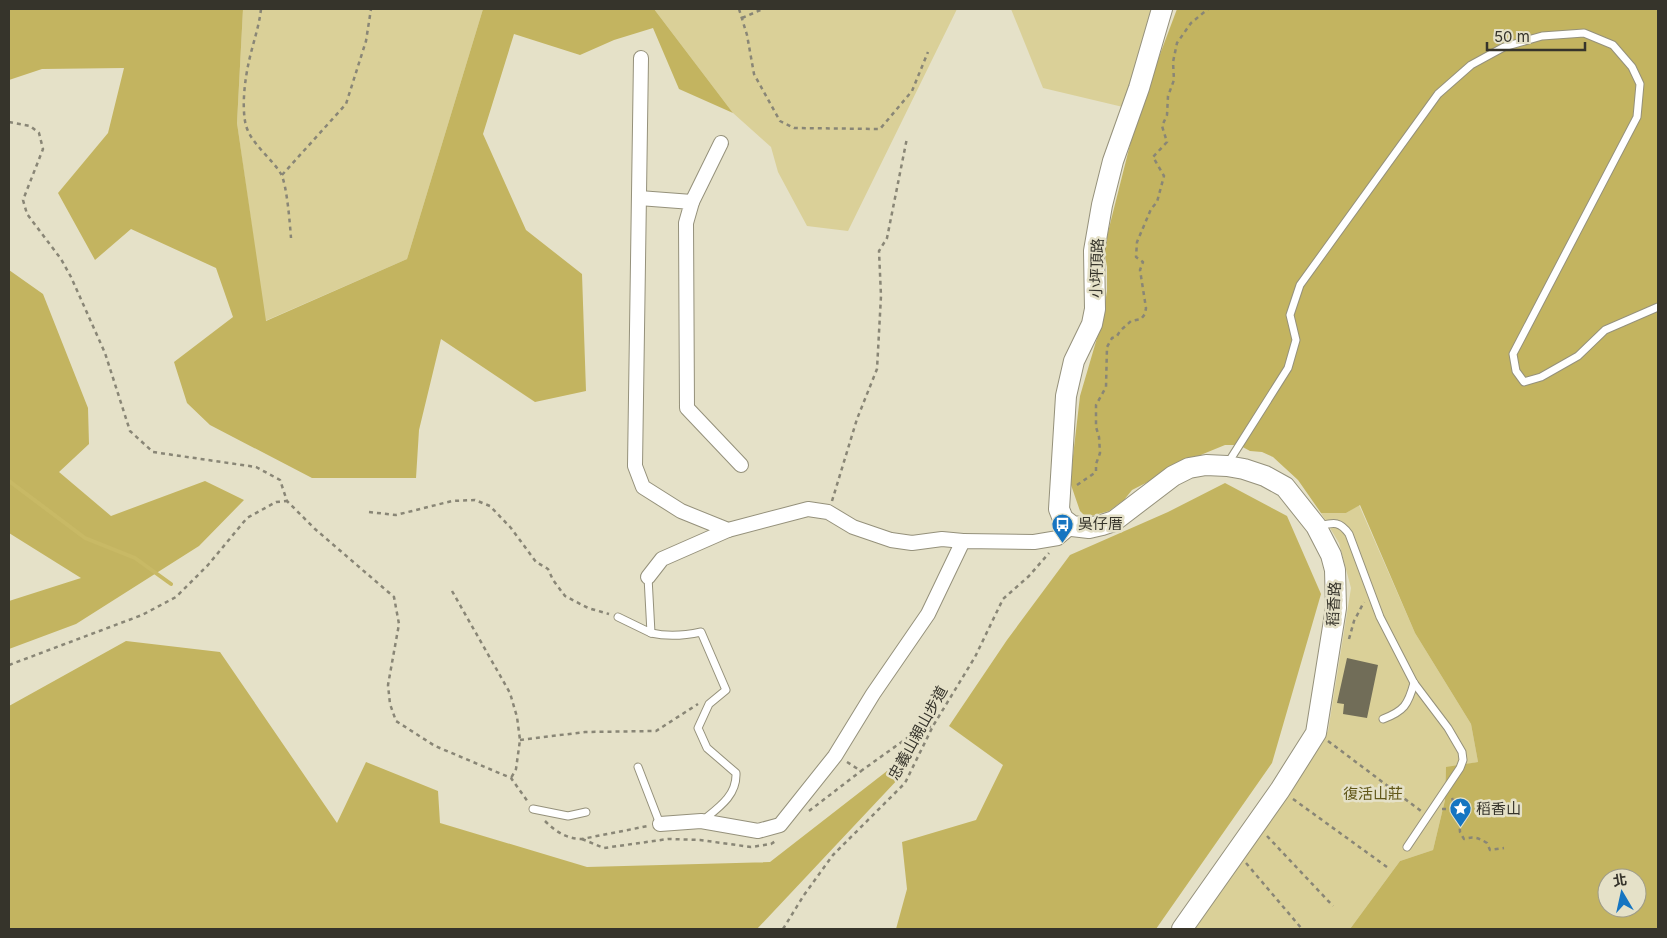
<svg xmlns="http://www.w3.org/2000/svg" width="1667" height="938" font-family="Inter,'Noto Sans TC',sans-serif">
<rect width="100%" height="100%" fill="#e5e1c8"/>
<g fill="#dad098">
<polygon points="243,9 483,9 407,259 265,321 237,123"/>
<polygon points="654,9 957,9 848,231 807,226 778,172 771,147 733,113"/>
<polygon points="1011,9 1151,9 1123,107 1043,88"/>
<polygon points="1359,505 1415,633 1471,724 1478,762 1446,768 1445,800 1433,850 1400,861 1350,929 1193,929 1328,731 1351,588 1339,543 1321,513 1346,513"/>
</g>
<g fill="#c3b460" fill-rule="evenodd">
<polygon points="9,9 243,9 237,123 266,321 407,259 483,9 654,9 733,113 679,89 653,28 614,40 580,55 514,34 483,134 526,230 582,274 586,391 535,402 441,339 419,430 416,478 312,478 210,425 187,403 174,362 233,317 216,268 131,229 95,260 58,193 108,133 124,68 42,69 9,80"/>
<path d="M 1177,9 L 1658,9 L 1658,929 L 1350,929 L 1400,861 L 1433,850 L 1445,800 L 1446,767 L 1478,762 L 1471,724 L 1415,633 L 1360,505 L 1346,513 L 1321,513 L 1298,480 L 1273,457 L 1262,452 L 1250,451 L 1239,445 L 1225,445 L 1203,454 L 1132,490 L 1124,500 L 1109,511 L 1091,516 L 1084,515 L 1080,511 L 1070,482 L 1080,396 L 1102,321 L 1107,291 L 1107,267 L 1104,250 L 1105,244 L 1138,113 ZM 1607,878 L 1637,878 L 1637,908 L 1607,908 Z"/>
<polygon points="9,270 43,294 88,408 89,444 59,472 111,516 205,481 244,500 199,546 76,624 9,649 9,601 81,578 9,533"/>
<polygon points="1225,483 1287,516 1321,594 1272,763 1156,929 896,929 907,889 902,842 976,820 1003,765 949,726 1007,640 1070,555 1168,512"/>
<polygon points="126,641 220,652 337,823 366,762 438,791 440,823 587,867 770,862 905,757 900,777 757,929 9,929 9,706"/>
</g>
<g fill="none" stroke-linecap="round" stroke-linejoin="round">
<polyline stroke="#c8b965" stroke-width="4" points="9,481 85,538 135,558 171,584"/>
</g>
<polygon fill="#716d58" points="1347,658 1378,665 1367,718 1343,714 1344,704 1337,703"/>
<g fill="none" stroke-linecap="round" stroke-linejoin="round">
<defs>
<g id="lane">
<polyline points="1228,463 1288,368 1296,340 1290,315 1300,285 1438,94 1471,65 1504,47 1542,36 1584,33 1613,45 1632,67 1640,84 1637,117 1513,354 1516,371 1524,382 1541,377 1578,356 1605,330 1658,307"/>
<path d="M 1318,526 C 1333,523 1339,520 1349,534 L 1380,617 L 1414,683 L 1448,728 L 1462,752 L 1463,760 L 1460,768 L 1407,847"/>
<polyline points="618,617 651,633 648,577"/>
<path d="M 651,633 C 668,637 683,636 701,632 L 726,690 L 709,704 L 698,728 L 707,748 L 736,773 C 737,796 718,808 702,821"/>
<path d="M 1383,719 C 1404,711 1408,705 1414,683"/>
<polyline points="638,767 660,824"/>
<polyline points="533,809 568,816 586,812"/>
</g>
<g id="street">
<polyline points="641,58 635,466 643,487 681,511 728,530 808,509 828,512 853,527 891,540 912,543 942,539 963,541"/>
<polyline points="639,198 692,202 686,223 687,408 741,465"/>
<polyline points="692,202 721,143"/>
<polyline points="648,577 662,559 728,530"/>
<polyline points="660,824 701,821 758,831 780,825 835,756 873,694 928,614 963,541 1034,542 1058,538 1072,526"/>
</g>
<polyline id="secondary" points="1162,9 1139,88 1113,161 1102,205 1094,251 1095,309 1092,324 1074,361 1066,396 1059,509 1063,519 1072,526 1089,528 1102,525 1114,521 1173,476 1189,468 1206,465 1227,466 1244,469 1265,476 1285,487 1316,526 1331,555 1335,570 1336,608 1316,733 1280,790 1182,929"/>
</defs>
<use href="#lane" stroke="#95917b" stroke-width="9"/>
<use href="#street" stroke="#95917b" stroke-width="16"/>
<use href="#secondary" stroke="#95917b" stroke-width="22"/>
<g stroke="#898676" stroke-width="2.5" stroke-dasharray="4 4" stroke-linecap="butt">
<path d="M 261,9 C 259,27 253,43 249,61 C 245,79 242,103 245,121 C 248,142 272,158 281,174 C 287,185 290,225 291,238"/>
<polyline points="739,9 747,35 754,74 780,121 794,128 880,129 912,91 928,52"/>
<polyline points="742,18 763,9"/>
<polyline points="9,122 30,126 39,133 43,149 23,200 27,214 61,259 71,277 105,353 130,431 153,452 256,467 280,480 287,501 315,529 394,597 399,624 388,685 390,704 396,721 435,746 511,778 528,802"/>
<polyline points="282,175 346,104 366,41 371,9"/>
<polyline points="1077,485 1096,472 1096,464 1100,453 1099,437 1096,427 1096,405 1106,387 1107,347 1112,338 1117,336 1120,331 1131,321 1141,319 1145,314 1146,308 1140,270 1143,262 1136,257 1137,242 1151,209 1157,202 1164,176 1153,157 1167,142 1162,126 1167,115 1168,96 1174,80 1173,62 1177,43 1191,23 1208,9"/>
<polyline points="832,501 857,419 877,369 881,296 879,251 887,238 907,138"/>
<polyline points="369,512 396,515 452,501 475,500 490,506 511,528 536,562 548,569 553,580 565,596 588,608 609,614"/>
<polyline points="452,591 510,693 517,717 520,740 516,769 511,778"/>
<polyline points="1349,639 1354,621 1364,602"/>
<polyline points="9,665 142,615 176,597 208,565 247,518 276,502 287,501"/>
<polyline points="520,740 585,732 656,731 698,704"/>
<polyline points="1328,741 1421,811"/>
<polyline points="847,762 861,771 910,736 931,726"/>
<path d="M 1452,798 L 1459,816 L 1460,832 L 1464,839 C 1474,836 1479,838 1487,843 L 1490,850 L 1504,848"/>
<polyline points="1293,799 1387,867"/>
<polyline points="1442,809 1455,809"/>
<polyline points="809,811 861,771"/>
<path d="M 545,821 C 556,832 567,839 582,839 L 648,826"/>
<polyline points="1267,836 1333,906"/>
<polyline points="582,839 604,848 668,839 700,840 751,847 771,844 777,840"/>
<polyline points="1246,863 1302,929"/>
<polyline points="783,929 804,895 833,855 905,783 933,726 975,657 1003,599 1029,576 1049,553"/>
</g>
<use href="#lane" stroke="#fff" stroke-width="7"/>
<use href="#street" stroke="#fff" stroke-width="14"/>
<use href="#secondary" stroke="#fff" stroke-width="20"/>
</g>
<defs>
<symbol id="bus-pin" viewBox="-11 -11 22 30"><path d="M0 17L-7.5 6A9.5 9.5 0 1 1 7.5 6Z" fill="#1675c1" stroke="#e5e1c8"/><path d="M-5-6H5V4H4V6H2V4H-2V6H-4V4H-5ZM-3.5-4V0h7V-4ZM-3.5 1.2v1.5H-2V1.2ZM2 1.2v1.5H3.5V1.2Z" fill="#fff"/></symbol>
<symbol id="sight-pin" viewBox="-11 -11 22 30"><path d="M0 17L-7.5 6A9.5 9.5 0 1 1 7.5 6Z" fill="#1675c1" stroke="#e5e1c8"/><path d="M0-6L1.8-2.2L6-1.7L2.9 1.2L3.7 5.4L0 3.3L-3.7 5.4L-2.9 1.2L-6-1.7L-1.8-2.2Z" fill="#fff"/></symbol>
</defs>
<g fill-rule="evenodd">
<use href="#bus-pin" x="1050" y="512" width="25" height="34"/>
<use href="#sight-pin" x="1448" y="796" width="25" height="34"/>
</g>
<g text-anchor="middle" stroke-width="5" stroke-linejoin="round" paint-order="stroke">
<g font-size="15" fill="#36342b" stroke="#e5e1c8">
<text transform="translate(1097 268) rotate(-88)" y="5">小坪頂路</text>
<text transform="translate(1334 604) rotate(-87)" y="5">稻香路</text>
<text transform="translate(918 733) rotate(-61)" y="5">忠義山親山步道</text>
</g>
<g font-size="15" fill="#36342b" stroke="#e5e1c8" text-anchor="start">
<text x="1078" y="529">吳仔厝</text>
<text x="1476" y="814">稻香山</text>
</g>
<g font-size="15" fill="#605617" stroke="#e5e1c8">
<text x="1373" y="799">復活山莊</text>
</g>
</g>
<rect width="1667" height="938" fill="none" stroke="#36342b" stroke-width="20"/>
<g transform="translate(1622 893) rotate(351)"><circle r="24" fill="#e5e1c8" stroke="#9f9c89"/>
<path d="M0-4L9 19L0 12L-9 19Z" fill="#1675c1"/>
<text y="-8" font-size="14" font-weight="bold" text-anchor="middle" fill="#36342b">北</text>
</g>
<path d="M1487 42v8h98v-8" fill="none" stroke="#36342b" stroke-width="2.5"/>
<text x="1494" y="42" font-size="15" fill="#36342b" stroke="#e5e1c8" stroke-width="4" paint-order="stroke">50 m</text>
</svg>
